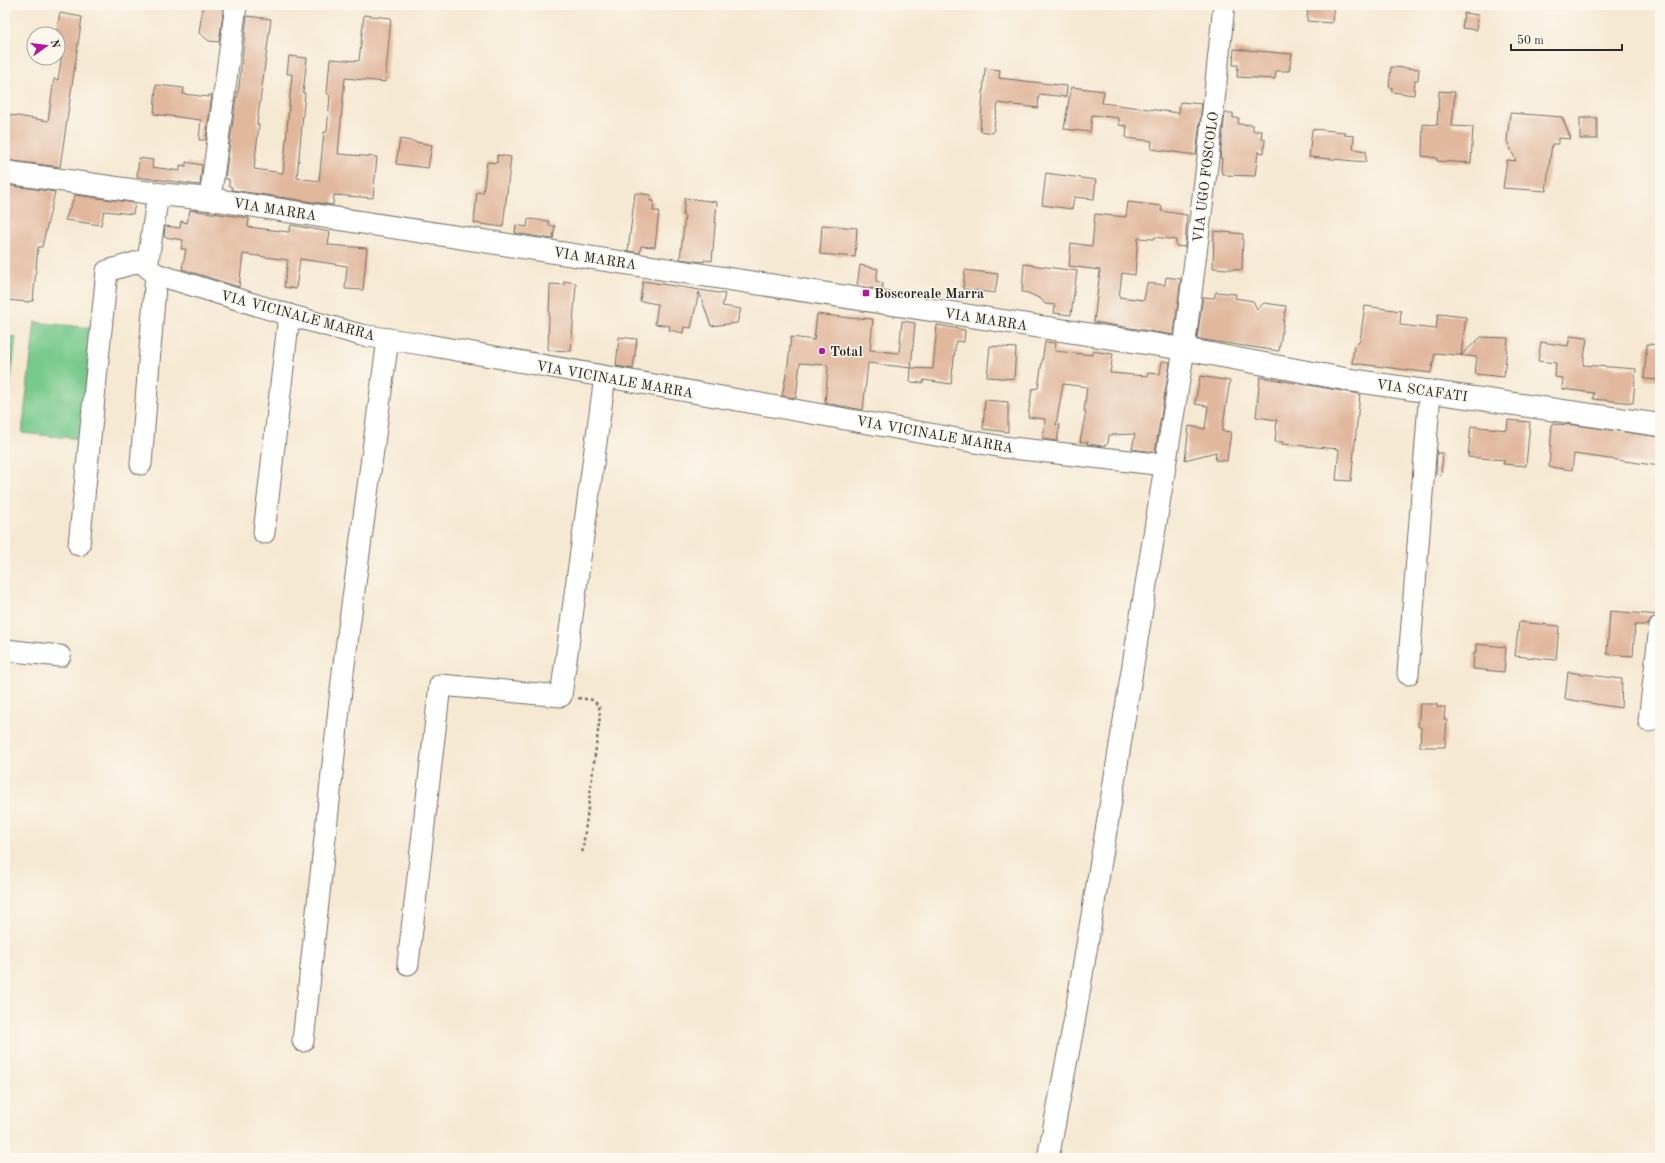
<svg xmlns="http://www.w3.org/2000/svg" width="1665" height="1163" font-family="'Old Standard TT',serif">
<rect width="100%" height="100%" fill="#fbf7ec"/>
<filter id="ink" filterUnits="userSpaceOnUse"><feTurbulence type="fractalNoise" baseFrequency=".025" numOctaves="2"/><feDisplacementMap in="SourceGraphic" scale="8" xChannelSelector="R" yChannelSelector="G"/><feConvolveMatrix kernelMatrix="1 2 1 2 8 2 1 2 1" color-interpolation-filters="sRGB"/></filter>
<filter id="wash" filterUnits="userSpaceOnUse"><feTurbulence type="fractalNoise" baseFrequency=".012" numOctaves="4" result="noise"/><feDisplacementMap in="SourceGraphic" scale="16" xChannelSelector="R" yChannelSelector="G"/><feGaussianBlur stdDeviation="0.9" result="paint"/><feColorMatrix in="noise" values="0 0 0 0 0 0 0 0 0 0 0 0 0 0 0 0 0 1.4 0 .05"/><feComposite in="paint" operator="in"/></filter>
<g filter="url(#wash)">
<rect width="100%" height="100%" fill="#f6e9d3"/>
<g fill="#77c98c" stroke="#517a5c">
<polygon points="35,322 93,328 81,439 22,433"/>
<polygon points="5,336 16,337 5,427"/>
</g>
<g id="blocks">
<g fill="#e1b79d">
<polygon points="203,5 224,5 219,42 209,41 199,33"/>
<polygon points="1308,5 1334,5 1332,23 1307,21"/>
<polygon points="60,13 82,17 60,167 5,160 5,114 48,121 54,79 58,80 62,54 58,54 58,34 56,34"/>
<polygon points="1464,13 1478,15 1477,30 1462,28"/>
<polygon points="364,15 391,18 385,82 345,78 338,154 377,157 373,198 334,195 333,205 232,190 232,187 229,186 229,179 225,179 236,97 237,97 239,86 247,16 271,19 257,124 259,125 254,169 283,173 292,74 287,74 289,56 307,58 303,93 305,93 297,178 319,181 324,132 327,132 330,96 327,93 330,59 359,61"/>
<polygon points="1234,49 1292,54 1289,71 1276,71 1275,79 1237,77 1238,65 1233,65"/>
<polygon points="1391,67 1419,69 1418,80 1415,80 1414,95 1392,92 1392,87 1389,87"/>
<polygon points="985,68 1000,70 999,78 1067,86 1066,97 1039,94 1038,108 998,103 993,133 980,131"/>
<polygon points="156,85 184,88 183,94 209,97 209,95 212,95 206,140 199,140 201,120 154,114"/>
<polygon points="1071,87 1104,91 1102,103 1179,113 1180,102 1202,104 1196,155 1151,149 1152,141 1126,138 1127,126 1119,125 1119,118 1092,115 1090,132 1064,129"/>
<polygon points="1439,91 1455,92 1452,126 1473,127 1471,163 1437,161 1437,158 1422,156 1423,124 1437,125"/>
<polygon points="1225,113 1233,113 1233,118 1239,118 1238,124 1253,125 1253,131 1262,131 1261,139 1265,139 1264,153 1258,152 1255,176 1224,175 1221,171 1222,158 1220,158"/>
<polygon points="1510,113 1562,117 1571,139 1558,138 1558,144 1552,144 1546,191 1503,188 1507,160 1516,161 1507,141"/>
<rect x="1580" y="118" width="17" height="21"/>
<polygon points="1312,129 1345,132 1344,135 1354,136 1353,149 1366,151 1366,162 1309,157"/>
<polygon points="400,139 432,145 428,168 396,164"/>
<polygon points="497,155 511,157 503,227 474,223 477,192 483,193 487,162 497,163"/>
<polygon points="139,158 153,160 152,167 180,171 180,165 186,166 186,162 202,165 200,185 137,177"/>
<polygon points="1046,173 1096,180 1094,199 1074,197 1072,209 1042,205"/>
<polygon points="5,185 55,192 42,247 38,247 33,301 29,301 29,302 5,300"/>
<polygon points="635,193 651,195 650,201 654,201 653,211 659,211 655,247 641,246 640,253 628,251"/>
<polygon points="75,195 135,203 133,214 104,211 101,225 65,220"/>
<polygon points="685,198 717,202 712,261 704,260 704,262 680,259 685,216 683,216"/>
<polygon points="1128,202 1162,206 1161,211 1187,215 1185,247 1176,246 1176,240 1155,237 1154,239 1138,238 1135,275 1122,273 1119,297 1144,300 1147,283 1165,285 1166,277 1181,279 1174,335 1094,322 1100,270 1069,266 1071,243 1092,246 1095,214 1126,217"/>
<polygon points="190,210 249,218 248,227 289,232 291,225 330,232 328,245 367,248 363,290 345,289 347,266 300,259 296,289 284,287 288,260 243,254 239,287 182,269 186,249 181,249 183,240 164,237 165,226 180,228 181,221 187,223"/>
<polygon points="528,219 549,221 549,226 555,226 553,239 515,233 516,225 527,227"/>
<polygon points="822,225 857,228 855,257 820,254"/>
<polygon points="1214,231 1243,234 1242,270 1213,268"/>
<polygon points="1024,264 1077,271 1071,315 1054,313 1055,305 1045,304 1041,299 1028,293 1022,292"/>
<polygon points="860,265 878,269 876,281 883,283 882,290 857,286"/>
<polygon points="965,270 998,274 995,293 963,289"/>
<polygon points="564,281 576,283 571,351 548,350 550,284 564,285"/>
<polygon points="643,281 725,294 722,306 741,309 737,323 711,326 699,292 691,328 684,327 683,333 669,330 670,326 655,324 658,304 640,301"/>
<polygon points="1216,292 1236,294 1235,298 1253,301 1257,309 1264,303 1286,306 1279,351 1197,339 1203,297 1214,298"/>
<polygon points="1365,306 1401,311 1400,325 1436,329 1438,314 1466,317 1461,355 1481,337 1508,338 1504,377 1475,374 1477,357 1435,353 1431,373 1352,363 1354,346 1360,340"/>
<polygon points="817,314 858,319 858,318 873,319 870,350 899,353 902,321 915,323 911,368 868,363 863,410 825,403 828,368 827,365 800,363 796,398 782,396 788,364 791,337 814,340"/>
<polygon points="937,325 965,330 964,342 956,341 951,384 924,380 923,383 910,382 911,368 933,369"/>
<polygon points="1570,336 1587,338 1583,365 1636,369 1633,403 1593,399 1594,393 1562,389 1563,378 1555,377 1556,363 1538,361 1541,342 1568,346"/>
<polygon points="619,337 637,339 633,369 616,366"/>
<polygon points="1045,342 1056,343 1055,351 1092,355 1092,351 1113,354 1110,373 1147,376 1148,373 1160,374 1162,361 1170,362 1155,452 1132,449 1135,434 1109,435 1108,443 1104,446 1087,444 1088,442 1080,442 1086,411 1084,411 1087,387 1063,384 1056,425 1060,425 1057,441 1043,439 1045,419 1028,417 1032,389 1038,388"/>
<polygon points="1647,344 1660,345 1660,380 1644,379"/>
<polygon points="990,346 1016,348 1014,379 987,377"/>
<polygon points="1200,376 1230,381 1222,431 1231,432 1227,461 1215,460 1216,452 1185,460 1189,426 1205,429 1208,406 1195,404"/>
<polygon points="1260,377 1360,394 1351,481 1336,480 1339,449 1282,444 1283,442 1275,442 1277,420 1256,417"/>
<polygon points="985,400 1008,402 1008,432 983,429"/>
<polygon points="1508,420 1530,422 1526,466 1503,464 1504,460 1468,457 1471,426 1507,430"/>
<polygon points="1552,424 1576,425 1660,437 1660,466 1574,454 1572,470 1549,467"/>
<polygon points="1437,453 1443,453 1441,475 1436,474"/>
<polygon points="1610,611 1659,615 1651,620 1648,625 1635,625 1633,656 1607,654"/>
<polygon points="1519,622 1559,626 1556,660 1515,656"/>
<polygon points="1476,644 1506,647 1504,672 1473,669 1474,653 1476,652"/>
<polygon points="1568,672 1622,679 1621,708 1565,699"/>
<polygon points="1420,704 1437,704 1437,707 1445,707 1444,720 1447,720 1445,747 1420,747 1421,727 1418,727"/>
</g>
</g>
</g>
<g filter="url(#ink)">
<use href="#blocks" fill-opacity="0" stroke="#726e66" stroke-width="1"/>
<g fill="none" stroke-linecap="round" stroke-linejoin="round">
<defs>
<g id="minor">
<polyline points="158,194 147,267 156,274 289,315 361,335 428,345 1003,447 1165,465"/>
<polyline points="210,199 236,5"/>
<polyline points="141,464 156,274"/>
<polyline points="264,533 289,315"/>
<polyline points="79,545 107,271 148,259"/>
<polyline points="5,650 60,656"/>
<polyline points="1408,674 1430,391"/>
<polyline points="1649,721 1660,627"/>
<polyline points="408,964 440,685 561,696 605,377"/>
<polyline points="303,1041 343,672 388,339"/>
<polyline points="1048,1158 1074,1023 1112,795 1184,349 1209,149 1224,5"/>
</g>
<polyline id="major" points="5,172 158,194 210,199 1184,349 1350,380 1660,425"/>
</defs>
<use href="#minor" stroke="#726e66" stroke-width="23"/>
<use href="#major" stroke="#726e66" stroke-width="24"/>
<polyline stroke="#726e66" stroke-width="2.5" stroke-dasharray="3 3" stroke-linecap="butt" points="578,698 593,700 599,706 600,716 582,855"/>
<use href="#minor" stroke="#fff" stroke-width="21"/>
<use href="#major" stroke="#fff" stroke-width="22"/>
</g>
</g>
<g fill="#b5179e" stroke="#fbf7ec" stroke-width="1.5">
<rect x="862" y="289" width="8" height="8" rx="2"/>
<circle cx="822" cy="351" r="4"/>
</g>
<g text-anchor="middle" stroke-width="3" stroke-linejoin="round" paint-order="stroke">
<g font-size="14" fill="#2b2b2b" stroke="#fbf7ec">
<text transform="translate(1205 177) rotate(-83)" y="5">VIA UGO FOSCOLO</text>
<text transform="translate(275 209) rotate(9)" y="5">VIA MARRA</text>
<text transform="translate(595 258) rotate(9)" y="5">VIA MARRA</text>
<text transform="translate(298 315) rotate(15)" y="5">VIA VICINALE MARRA</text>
<text transform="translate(986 319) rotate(9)" y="5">VIA MARRA</text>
<text transform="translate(615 379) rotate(10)" y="5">VIA VICINALE MARRA</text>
<text transform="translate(1422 390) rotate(8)" y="5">VIA SCAFATI</text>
<text transform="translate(935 434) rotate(10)" y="5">VIA VICINALE MARRA</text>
</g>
<g font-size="14" font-weight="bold" fill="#2b2b2b" stroke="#fbf7ec" text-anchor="start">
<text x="874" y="298">Boscoreale Marra</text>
<text x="830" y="356">Total</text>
</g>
</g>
<rect width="1665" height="1163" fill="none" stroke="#fbf7ec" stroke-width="20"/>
<g transform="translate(46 46) rotate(76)"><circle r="19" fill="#fbf7ec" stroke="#a8a59f"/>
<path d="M0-3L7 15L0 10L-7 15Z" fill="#b5179e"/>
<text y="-6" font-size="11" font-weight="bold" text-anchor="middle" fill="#2b2b2b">N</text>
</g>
<path d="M1511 44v6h111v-6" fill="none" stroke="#2b2b2b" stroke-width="2"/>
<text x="1517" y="44" font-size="12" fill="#2b2b2b" stroke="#fbf7ec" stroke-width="3" paint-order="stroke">50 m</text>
</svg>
